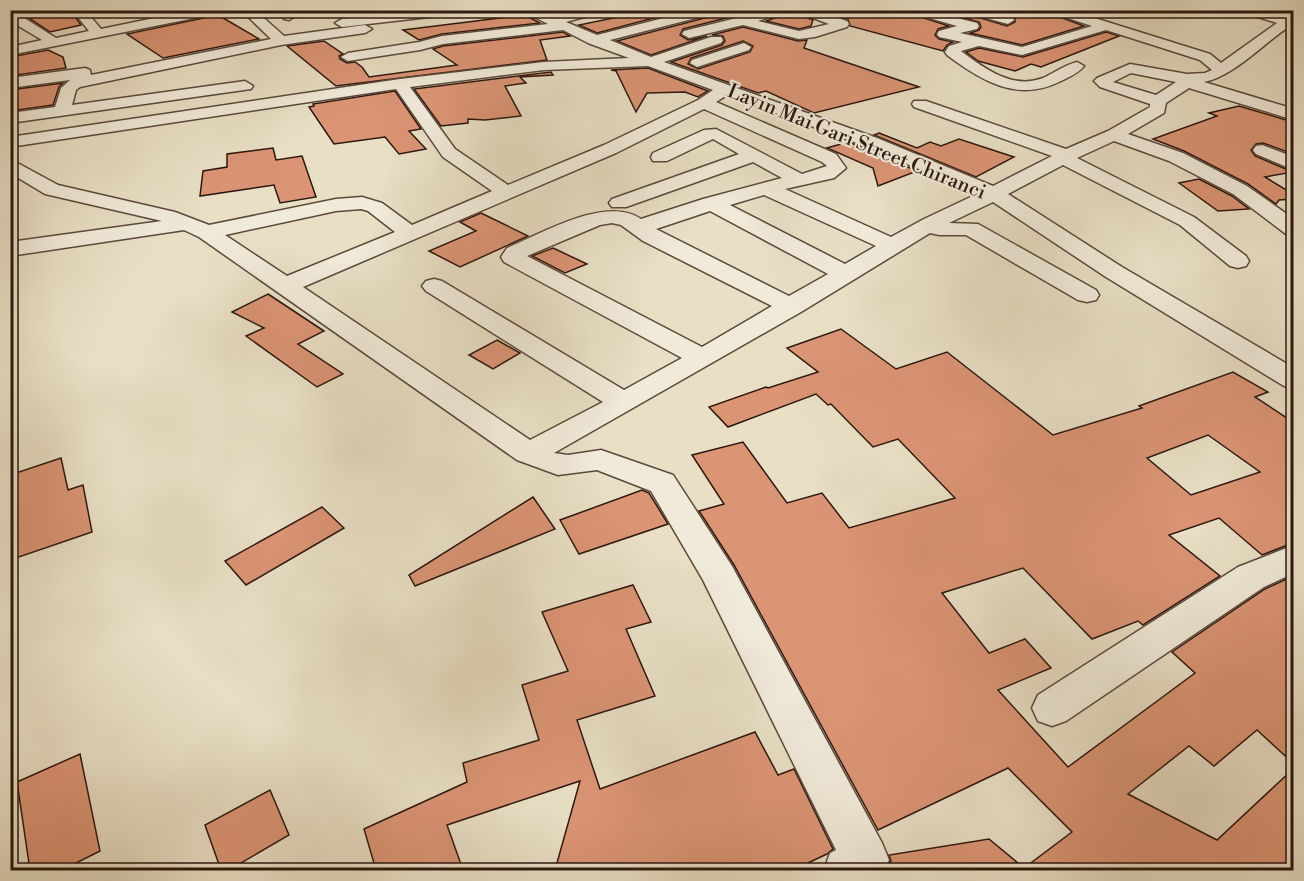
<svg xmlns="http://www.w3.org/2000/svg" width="1304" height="881" font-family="'Libre Bodoni',serif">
<rect width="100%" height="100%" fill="#e8dfc5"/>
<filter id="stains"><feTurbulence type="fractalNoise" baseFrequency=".00333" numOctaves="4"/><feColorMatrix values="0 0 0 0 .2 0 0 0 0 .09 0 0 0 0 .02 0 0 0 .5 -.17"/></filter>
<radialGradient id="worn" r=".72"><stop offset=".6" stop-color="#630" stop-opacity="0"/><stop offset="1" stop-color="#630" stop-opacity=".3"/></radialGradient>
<g fill="#db9474" stroke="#2c170f" stroke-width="1.5" fill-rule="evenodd">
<polygon points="28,10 70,10 81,25 50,32 27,17"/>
<polygon points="643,10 684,10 597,33 579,25 643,12"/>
<polygon points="711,10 758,10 683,29 680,35 688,40 707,36 651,55 617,41 709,17"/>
<polygon points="822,10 899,10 949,26 938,29 935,35 939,39 953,42 947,45 943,51 850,26 848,19"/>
<polygon points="936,10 954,10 1007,26 1015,22 1015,16 994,10 1041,10 1084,26 1022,45 970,33 979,30 981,27 979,22"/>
<polygon points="792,12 813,20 811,26 799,29 766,21"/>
<polygon points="218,15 259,39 163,58 127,34"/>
<polygon points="525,15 540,23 442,34 419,40 403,30"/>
<path d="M 743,27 L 798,41 L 807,40 L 804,48 L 919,87 L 814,113 L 766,91 L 758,93 L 671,62 L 722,45 L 725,41 L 723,36 L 712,35 ZM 743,41 L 753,46 L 750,52 L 698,69 L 688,64 L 691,58 Z"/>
<polygon points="563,32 570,36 540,40 547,60 336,86 287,46 324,41 343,54 339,56 340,59 347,63 355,62 362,67 369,77 457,65 433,49 443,46"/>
<polygon points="1106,32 1119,36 1041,67 1031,64 1015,71 978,61 966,52 979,48 1023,57"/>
<polygon points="48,50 63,57 66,68 10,76 10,57"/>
<polygon points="648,68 708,91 698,97 685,92 647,93 636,112 616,71 611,70"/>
<polygon points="551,72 553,75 520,77 526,83 505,86 521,116 485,120 468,119 468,123 441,126 414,89"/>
<polygon points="63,83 59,87 53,105 10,111 10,90"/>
<polygon points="395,91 421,129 409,131 426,149 399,154 385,137 334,144 309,107 314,106 313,104"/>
<polygon points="1239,106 1293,122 1293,154 1263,143 1256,144 1251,150 1255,156 1293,172 1265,177 1293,194 1293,199 1279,200 1276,204 1248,184 1184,151 1153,139 1217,116 1209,113"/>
<polygon points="879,133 917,148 930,142 941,146 959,139 1014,157 976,177 874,135"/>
<polygon points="848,142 864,148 917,171 878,186 873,168 827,148"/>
<polygon points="273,148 276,160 302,156 316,197 280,203 274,185 200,196 203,171 227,167 227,154"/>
<polygon points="1199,179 1232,196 1249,209 1218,211 1179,183"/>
<polygon points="481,213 528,236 460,267 429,251 476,231 460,222"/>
<polygon points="553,248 587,264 565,273 532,256"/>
<polygon points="268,294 324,331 298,344 343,374 317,387 246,336 264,328 232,312"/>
<path d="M 841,329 L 896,369 L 947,352 L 1053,435 L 1142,408 L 1139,406 L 1233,372 L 1268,392 L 1255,397 L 1293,422 L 1293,543 L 1262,555 L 1219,518 L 1169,535 L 1220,576 L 1143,625 L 1138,621 L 1092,639 L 1023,568 L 942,593 L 989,653 L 1025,639 L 1051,668 L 998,690 L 1068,767 L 1195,673 L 1172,652 L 1265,589 L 1293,576 L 1293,763 L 1257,730 L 1214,766 L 1189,746 L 1128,794 L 1217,840 L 1293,769 L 1293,870 L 886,870 L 891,861 L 889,855 L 989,839 L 1024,868 L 1072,832 L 1008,768 L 878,830 L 734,565 L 699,511 L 724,504 L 692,455 L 743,442 L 787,503 L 822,493 L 849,528 L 955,498 L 898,439 L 873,447 L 831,404 L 828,405 L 816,394 L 728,427 L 709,407 L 766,387 L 768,388 L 818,372 L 787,348 ZM 1208,435 L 1260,472 L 1191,495 L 1147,458 Z"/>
<polygon points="497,340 520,353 493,369 469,355"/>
<polygon points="61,458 68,490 83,485 92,532 10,560 10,475"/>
<polygon points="642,490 649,493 668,524 579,554 560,520"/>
<polygon points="533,497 555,529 415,586 409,575"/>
<polygon points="322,507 344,528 246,585 225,561"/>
<polygon points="633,585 651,622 626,629 655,696 577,720 600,789 755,732 778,775 794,769 833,849 827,854 793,870 555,870 580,781 447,825 463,870 376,870 364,829 467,782 463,763 539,740 522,685 568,671 542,612"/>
<polygon points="80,754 100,851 62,870 30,870 17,782"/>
<polygon points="270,790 289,835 229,870 221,870 205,825"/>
</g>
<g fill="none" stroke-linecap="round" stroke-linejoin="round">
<defs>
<g id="minor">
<polygon points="10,10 17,10 18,14 56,38 89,31 72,10 85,10 101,29 193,10 221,10 215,14 10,55 10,47 42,40 10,21"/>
<polygon points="241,10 255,10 284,36 365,25 372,29 365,33 281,45 80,87 76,90 72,105 245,81 253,86 251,89 10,123 10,113 55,107 61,88 70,80 10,88 10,78 85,68 90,70 91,75 271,39"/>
<polygon points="279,10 292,10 295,16 289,20 284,19"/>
<polygon points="417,10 461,10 455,14 342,27 335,23 342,19"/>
<path d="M 521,10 L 539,10 L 554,17 L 583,10 L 609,10 L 566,22 L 597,35 L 695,10 L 709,10 L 708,15 L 610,40 L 651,57 L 711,37 L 721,37 L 723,40 L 721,43 L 664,62 L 877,138 L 993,186 L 1052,156 L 914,107 L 912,104 L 914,101 L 926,101 L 1066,149 L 1108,131 L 1150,107 L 1150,104 L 1100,87 L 1094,81 L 1097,78 L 1130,64 L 1187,74 L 1205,73 L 1212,70 L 1200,60 L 1106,30 L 1022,55 L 979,46 L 961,51 C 984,68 1012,90 1043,78 C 1054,73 1065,65 1077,62 L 1084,66 C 1079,73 1069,77 1061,81 C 1018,103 982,81 947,55 L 945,52 L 949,46 L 962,42 L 939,37 L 937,34 L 939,31 L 957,26 L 901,10 L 925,10 L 977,23 L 979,26 L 977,29 L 960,33 L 1022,47 L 1092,26 L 1043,10 L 1069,10 L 1210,54 L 1221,63 L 1277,23 L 1235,10 L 1259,10 L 1286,17 L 1294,14 L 1294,27 L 1290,26 C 1265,42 1233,77 1204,82 L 1294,109 L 1294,120 L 1189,88 L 1166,103 L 1164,113 L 1128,134 L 1183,153 L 1247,186 L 1294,219 L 1294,235 L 1286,234 L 1233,194 L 1169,161 L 1114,141 L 1077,158 L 1194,217 L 1246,256 L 1249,261 L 1246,266 L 1238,268 L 1230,266 L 1180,225 L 1063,165 L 1008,194 L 1122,267 L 1294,368 L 1294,388 L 1284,386 L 1106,277 L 993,202 L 949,223 L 978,224 L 1096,290 L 1099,295 L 1096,300 L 1087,302 L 1078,300 L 966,235 L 939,235 L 930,233 L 801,312 L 554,453 L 568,455 L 601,450 L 673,475 L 732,566 L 882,843 L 889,860 L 884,870 L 824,870 L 830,853 L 836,850 L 703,580 L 651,491 L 597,470 L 558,475 L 517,460 L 199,237 L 184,230 L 10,256 L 10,242 L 162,221 L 45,194 L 10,173 L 10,159 L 58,185 L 175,212 L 209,225 L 336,199 L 362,197 L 382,203 L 412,225 L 492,191 L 443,157 L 396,89 L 10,147 L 10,137 L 400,79 L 544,62 L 629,58 L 588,43 L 563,30 L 443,44 L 420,50 L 348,61 L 341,57 L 348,53 L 419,42 L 442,36 L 548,24 ZM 648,66 L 713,90 L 698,100 L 604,145 L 508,185 L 455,149 L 410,87 L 544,70 ZM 1131,73 L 1176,82 L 1156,95 L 1113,82 ZM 727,95 L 865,146 L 977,194 L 924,219 L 891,237 L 785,189 L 834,178 L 846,168 L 836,154 L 716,102 ZM 704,109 L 822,162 L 827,166 L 802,174 L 716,129 L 704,130 L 653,153 L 651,157 L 653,161 L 667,161 L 713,139 L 739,154 L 612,199 L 609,203 L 612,207 L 626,207 L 753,162 L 782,178 L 703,199 L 641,219 C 606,195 541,234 507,248 L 501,257 L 504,262 L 682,358 L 624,390 L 442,281 L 434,279 L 426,281 L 422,286 L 426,291 L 603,402 L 530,440 L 303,287 L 616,153 ZM 764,195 L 876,246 L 845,264 L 730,205 ZM 361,209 L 368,211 L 395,232 L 287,276 L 225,235 L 336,211 ZM 710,211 L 828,274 L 789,296 L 656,229 ZM 612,223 L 621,225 L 643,241 L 772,306 L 702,347 L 527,256 L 600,225 Z"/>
<polygon points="769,10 792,10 758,21 799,31 829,24 792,10 813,10 847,21 849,24 847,27 815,37 799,39 743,25 689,38 682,34 684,31"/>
<polygon points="956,10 982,10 1013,17 1014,20 1008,24"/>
<polygon points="744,43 751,47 749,50 697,67 690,63 692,60"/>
<polygon points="1262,145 1294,157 1294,170 1256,154 1253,150 1256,146"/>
<polygon points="1294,545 1294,573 1264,587 1066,721 1052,726 1038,721 1032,708 1038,695 1238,567"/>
</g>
</defs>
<use href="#minor" stroke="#5b493c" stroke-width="3"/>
<use href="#minor" fill="#f0ead9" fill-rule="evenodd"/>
</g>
<g text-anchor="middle" stroke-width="4.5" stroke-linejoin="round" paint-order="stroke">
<g font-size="20" fill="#2c170f" stroke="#f0ead9">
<text transform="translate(857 141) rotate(22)" y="7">Layin Mai Gari Street Chiranci</text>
</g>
</g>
<rect width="1304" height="881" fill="none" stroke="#e8dfc5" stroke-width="36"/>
<rect x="12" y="12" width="1280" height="857" fill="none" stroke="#2c170f" stroke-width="3"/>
<rect x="18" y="18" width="1268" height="845" fill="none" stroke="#2c170f" stroke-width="1.5"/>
<rect width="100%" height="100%" filter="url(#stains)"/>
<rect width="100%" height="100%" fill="url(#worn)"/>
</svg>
